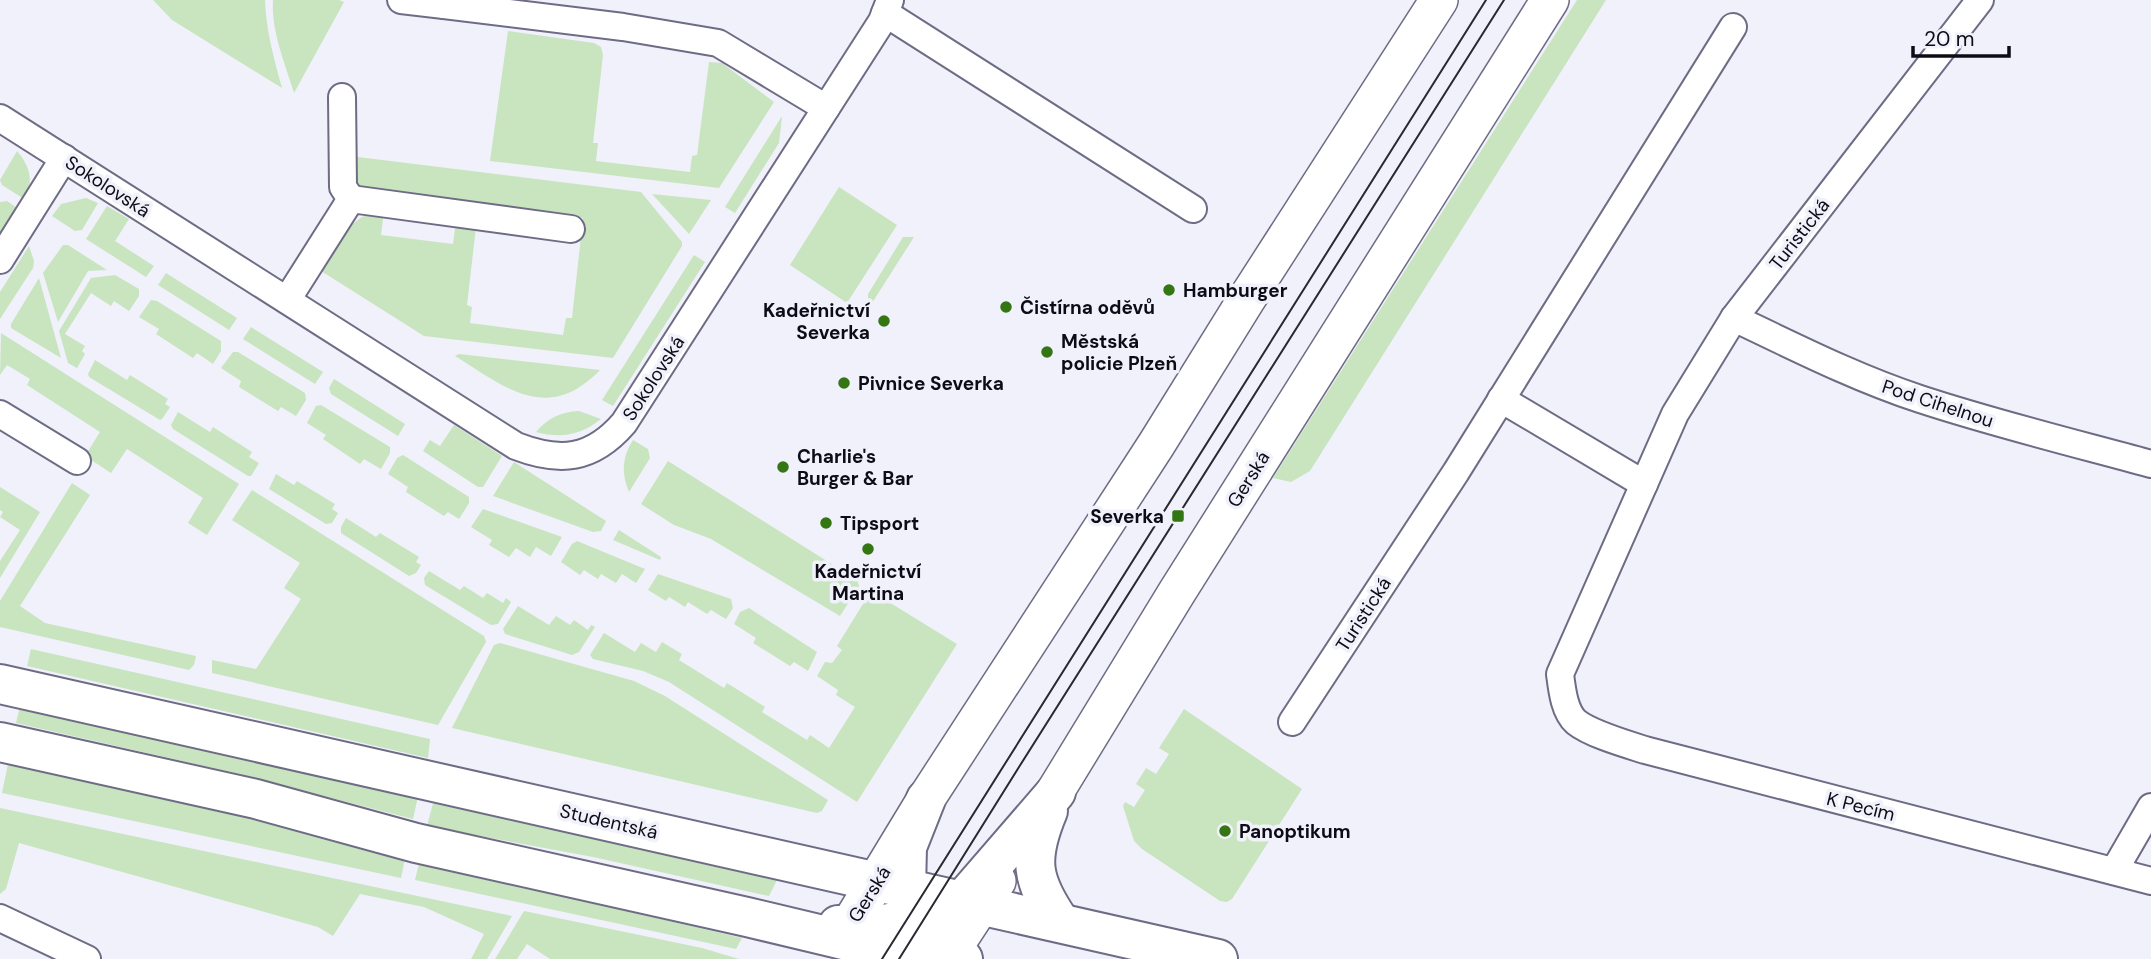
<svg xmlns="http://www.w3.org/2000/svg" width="2151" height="959" font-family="'DM Sans',sans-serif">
<rect width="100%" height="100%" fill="#f1f1fc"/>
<g fill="#c8e5bf">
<path d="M 153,0 L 265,0 C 266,30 274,59 282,88 L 172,20 Z"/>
<path d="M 273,0 L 339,0 L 344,2 L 294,93 C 285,63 271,31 273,0 Z"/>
<polygon points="1577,0 1606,0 1310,471 1291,482 1273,478"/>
<polygon points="508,31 594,43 601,47 603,55 593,143 598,143 596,161 690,172 692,156 697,155 709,62 722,63 774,102 719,188 490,161"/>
<polygon points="782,116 779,143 735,213 725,207"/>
<path d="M 17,151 C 29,165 35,181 24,199 L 2,185 L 0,180 Z"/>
<path d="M 350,156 L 641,192 L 682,242 L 682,246 L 613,358 L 424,336 L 321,271 C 337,245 350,212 384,211 L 381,235 L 453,244 L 456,221 L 476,227 L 467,305 L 472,307 L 470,323 L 563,335 L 566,318 L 572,318 L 583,218 L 357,189 Z"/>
<polygon points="839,187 897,225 847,303 790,265"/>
<polygon points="652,194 711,200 689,234"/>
<polygon points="86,198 98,203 82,230 75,231 52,216 61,204"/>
<polygon points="7,201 17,208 0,235 0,202"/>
<polygon points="107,206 129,219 115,241 154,266 146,277 86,239"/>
<polygon points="903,237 914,237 872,303 868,300 868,294"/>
<polygon points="63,245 68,245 107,270 88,271 58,322 43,273"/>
<polygon points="29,246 34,261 33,268 0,319 0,292"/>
<polygon points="694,255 705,262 613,406 602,400"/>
<polygon points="166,273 237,318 229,330 158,285"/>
<polygon points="115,275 139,289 139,296 129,311 114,301 111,306 91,293 65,334 85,346 82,351 85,354 77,368 68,363 59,331 91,278"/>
<polygon points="39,278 61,358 11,328 11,324"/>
<polygon points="151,300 157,301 221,341 221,351 213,364 197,353 193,358 156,334 159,329 139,317"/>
<polygon points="251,327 323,372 315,384 243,339"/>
<polygon points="1,333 239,484 207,535 188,523 203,498 127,449 111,473 85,456 100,432 27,385 30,379 7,365 0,375"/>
<polygon points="233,352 238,352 305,393 306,400 296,416 281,407 278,411 239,387 241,381 221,368"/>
<path d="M 459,354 L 600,370 C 548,424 506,388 455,356 Z"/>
<polygon points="95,360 127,380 130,375 168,399 165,404 170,407 162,419 160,420 89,377 88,374"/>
<polygon points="334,379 405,424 398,436 331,394 329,388"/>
<polygon points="321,405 390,447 390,453 381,469 364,459 360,464 323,439 326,435 307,423 316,406"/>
<path d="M 579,411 L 601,419 C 581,435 561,439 536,432 C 548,418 560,412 579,411 Z"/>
<polygon points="178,412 210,432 213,427 252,452 249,457 259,463 251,476 248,476 173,429 171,425"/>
<polygon points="454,425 502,456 483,487 478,487 423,451 430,440 440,446"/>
<path d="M 633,440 L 648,449 L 650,458 L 629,492 C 621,473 622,457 633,440 Z"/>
<polygon points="403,455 469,497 469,503 459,519 448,512 444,516 406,492 408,487 388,474 397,458"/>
<polygon points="668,461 857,580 859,586 840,616 711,539 674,525 641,504"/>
<polygon points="514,462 606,521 601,531 593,532 493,496"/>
<polygon points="276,474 294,485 297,481 335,504 332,509 338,513 332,523 326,524 269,489"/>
<polygon points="72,483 90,495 20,606 45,623 196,656 194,665 189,670 0,627 0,601"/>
<polygon points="0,487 40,512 0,578 0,561 20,530 0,517 3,512 0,510"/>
<polygon points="252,490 484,636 486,642 438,725 212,673 212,660 256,669 301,599 284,588 300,563 232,520"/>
<polygon points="483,509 562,537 551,556 536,547 530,557 516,548 509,557 489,545 492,540 471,527"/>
<polygon points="346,518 376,537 380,533 419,557 416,562 421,565 416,573 409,576 341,533 341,527"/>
<polygon points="619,530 661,557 660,560 613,540"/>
<polygon points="577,541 645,569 636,583 622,574 616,583 601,574 598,579 584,570 580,575 561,562 572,544"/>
<polygon points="429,571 460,590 464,586 483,598 487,593 503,603 506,598 511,602 498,624 491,625 425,585 424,578"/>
<polygon points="658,574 731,599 733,608 726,619 711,610 707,614 688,602 685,607 669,597 666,601 648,590"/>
<polygon points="871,591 957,644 857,802 669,682 643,671 593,659 590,655 604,633 635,652 641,643 656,652 662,642 682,654 679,660 724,688 727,683 765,707 762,712 807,740 810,735 829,748 855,707 836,695 838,690 817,676 825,662 832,663 842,650 837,646"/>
<polygon points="518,606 549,625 556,616 570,625 574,620 588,630 591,625 595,627 579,652 572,655 505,634 503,629"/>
<polygon points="749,608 817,652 808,671 794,662 790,666 753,643 756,638 734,624 740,612"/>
<polygon points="500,643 634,681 665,696 828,800 822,811 817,813 452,728 494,645"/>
<polygon points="31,649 430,739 428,758 27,666"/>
<polygon points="21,702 419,792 413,819 235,773 16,723"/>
<polygon points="1184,709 1302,789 1232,899 1227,902 1220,901 1142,849 1134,841 1123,806 1125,802 1134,807 1145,790 1136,784 1146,768 1156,774 1169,754 1159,748"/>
<polygon points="9,759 406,854 401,878 2,793"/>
<polygon points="435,796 780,874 769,896 593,857 427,826"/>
<polygon points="0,808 512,916 487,959 471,959 484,934 424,907 360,894 333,936 318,927 19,843 6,889 0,894"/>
<polygon points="420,859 588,902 742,938 736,949 415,880"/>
<polygon points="524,911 702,948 739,959 550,959 527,944 517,959 495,959"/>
</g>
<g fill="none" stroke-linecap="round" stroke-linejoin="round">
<defs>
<g id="minor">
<polyline points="401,0 444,5"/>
<polyline points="445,0 444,5 623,27 718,43 826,108"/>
<path d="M 1980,0 L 1734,318 L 1675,414 L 1560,674 C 1562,689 1564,711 1576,722 C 1591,734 1626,744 1645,750 L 2151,881"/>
<polyline points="885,13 1193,209"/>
<polyline points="342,97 343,187 351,199"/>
<path d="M 0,118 L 516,446 C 560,463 592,460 624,423 L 882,21 L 890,0"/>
<polyline points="0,260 64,158"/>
<polyline points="287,300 351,199 571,229"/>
<path d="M 1734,318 C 1795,347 1856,378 1920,399 C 1996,424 2074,443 2151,464"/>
<polyline points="1501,399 1644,484"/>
<polyline points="0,414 77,461"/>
<polyline points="1292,722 1456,472 1733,27"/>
<polyline points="2114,871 2151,807"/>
<polyline points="0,918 87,959"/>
</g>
<g id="secondary">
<polyline points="1039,818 1177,592 1550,0"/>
<polyline points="841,939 926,799 1156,445 1246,300 1439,0"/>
<polyline points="946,959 997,881"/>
</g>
<g id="primary">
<polyline points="0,684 1218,959"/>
<polyline points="0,742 256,799 416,843 747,917 923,959"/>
<polyline points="926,799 907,847 906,889 920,926 927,935 963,959"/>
<path d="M 1048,811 C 1028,859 1031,880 1060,922"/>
<polyline points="838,925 879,925 916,918 967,895 1056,792"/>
</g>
</defs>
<use href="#minor" stroke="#6e6c85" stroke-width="30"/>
<use href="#secondary" stroke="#6e6c85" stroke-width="40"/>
<use href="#primary" stroke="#6e6c85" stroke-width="42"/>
<use href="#minor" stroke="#fff" stroke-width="26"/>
<use href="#secondary" stroke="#fff" stroke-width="37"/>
<use href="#primary" stroke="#fff" stroke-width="38"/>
<g stroke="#292932" stroke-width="2">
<polyline points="882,959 1486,0"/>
<polyline points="899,959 1019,767 1504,0"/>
</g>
</g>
<g fill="#347614" stroke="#f1f1fc" stroke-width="2.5">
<circle cx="1169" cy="290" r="7"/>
<circle cx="1006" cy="307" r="7"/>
<circle cx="884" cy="321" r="7"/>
<circle cx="1047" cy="352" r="7"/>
<circle cx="844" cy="383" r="7"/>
<circle cx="783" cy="467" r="7"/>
<rect x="1171" y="509" width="14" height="14" rx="3.5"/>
<circle cx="826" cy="523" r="7"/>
<circle cx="868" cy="549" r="7"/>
<circle cx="1225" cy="831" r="7"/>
</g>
<g text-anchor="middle" stroke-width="7" stroke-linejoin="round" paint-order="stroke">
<g font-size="19" fill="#0d0c15" stroke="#f1f1fc">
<text transform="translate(108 186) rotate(33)" y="7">Sokolovská</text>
<text transform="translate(1799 234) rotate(-52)" y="7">Turistická</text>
<text transform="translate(653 378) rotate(-57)" y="7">Sokolovská</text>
<text transform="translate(1938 403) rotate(18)" y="7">Pod Cihelnou</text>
<text transform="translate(1248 479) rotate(-58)" y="7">Gerská</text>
<text transform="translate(1363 614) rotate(-57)" y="7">Turistická</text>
<text transform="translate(1861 806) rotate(14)" y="7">K Pecím</text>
<text transform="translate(609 821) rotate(13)" y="7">Studentská</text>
<text transform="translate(869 894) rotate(-58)" y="7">Gerská</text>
</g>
<g font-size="19" font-weight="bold" fill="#0d0c15" stroke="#f1f1fc" text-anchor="start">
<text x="1183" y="297">Hamburger</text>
<text x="1020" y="314">Čistírna oděvů</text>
<text x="870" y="317" text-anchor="end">Kadeřnictví<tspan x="870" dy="22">Severka</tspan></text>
<text x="1061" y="348">Městská<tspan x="1061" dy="22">policie Plzeň</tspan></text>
<text x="858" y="390">Pivnice Severka</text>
<text x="797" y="463">Charlie's<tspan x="797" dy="22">Burger &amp; Bar</tspan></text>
<text x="1164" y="523" text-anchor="end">Severka</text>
<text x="840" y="530">Tipsport</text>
<text x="868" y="578" text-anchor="middle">Kadeřnictví<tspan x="868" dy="22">Martina</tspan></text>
<text x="1239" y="838">Panoptikum</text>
</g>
</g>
<path d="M1913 46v10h96v-10" fill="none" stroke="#0d0c15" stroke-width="3.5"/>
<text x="1924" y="46" font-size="21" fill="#0d0c15" stroke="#f1f1fc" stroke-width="5" paint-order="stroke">20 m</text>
</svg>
